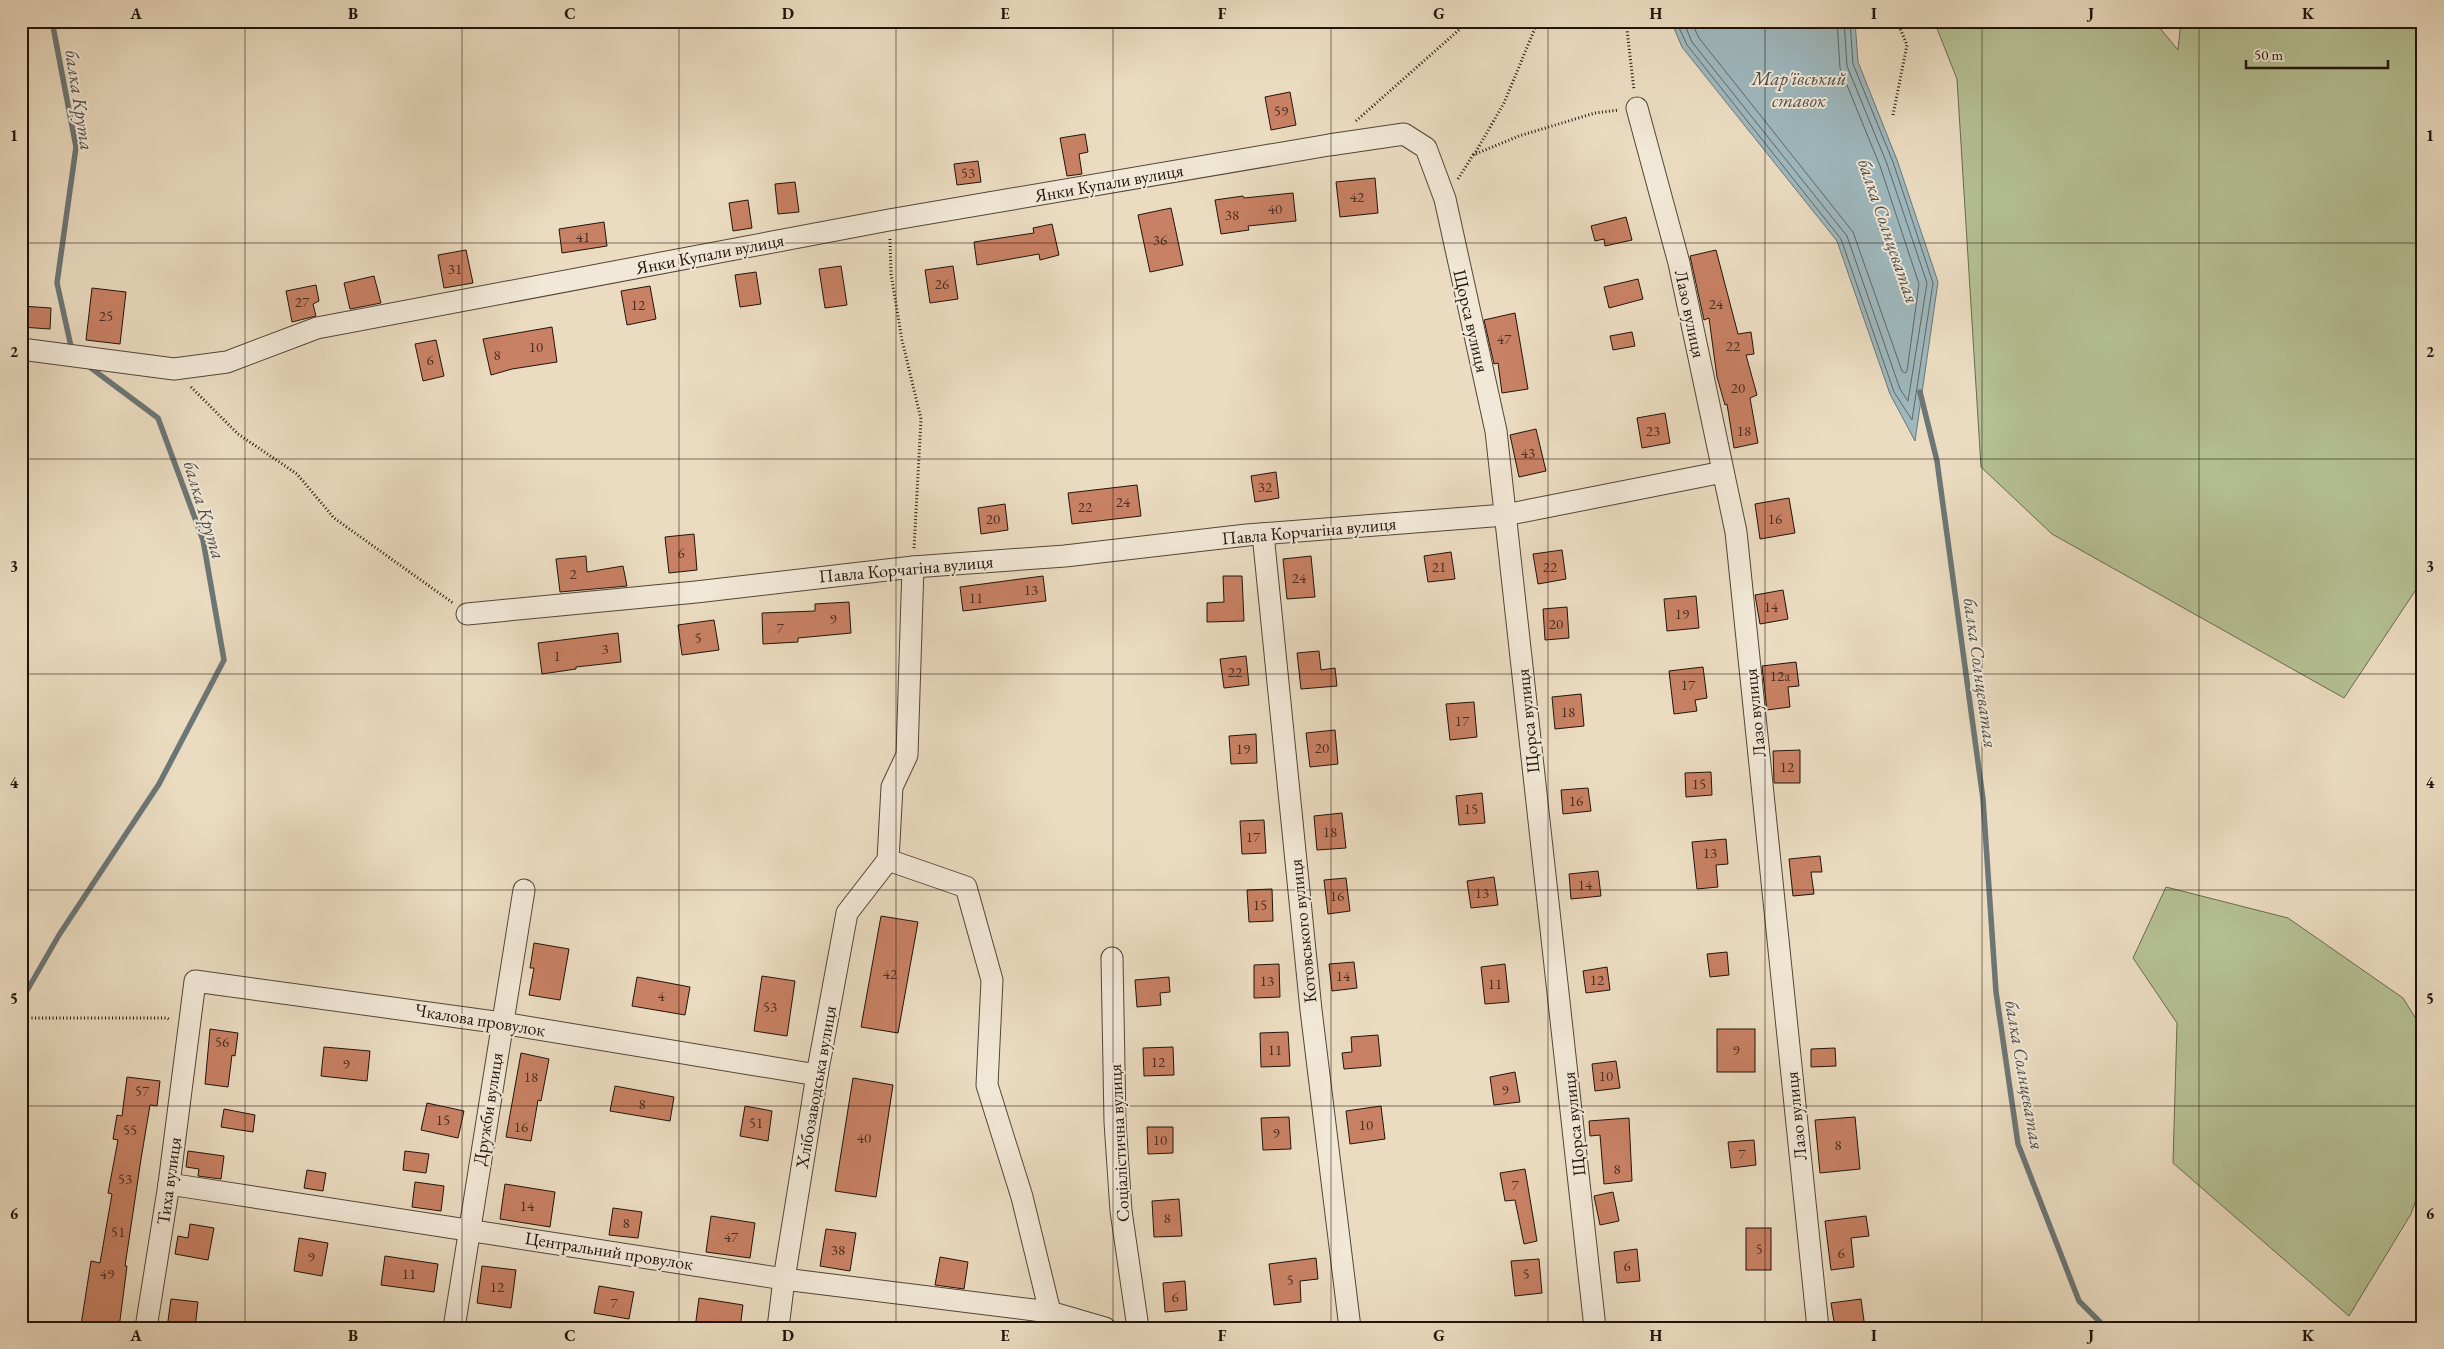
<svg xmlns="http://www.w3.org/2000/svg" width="2444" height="1349" font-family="'EB Garamond',serif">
<rect width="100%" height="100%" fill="#ebdcc1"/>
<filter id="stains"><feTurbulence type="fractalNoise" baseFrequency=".004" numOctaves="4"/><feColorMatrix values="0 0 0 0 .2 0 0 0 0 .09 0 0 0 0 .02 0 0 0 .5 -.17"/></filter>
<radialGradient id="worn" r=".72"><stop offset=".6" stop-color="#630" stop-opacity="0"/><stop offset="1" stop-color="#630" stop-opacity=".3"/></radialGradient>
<g fill="#b5c194" stroke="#6a6a50">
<polygon points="1934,21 2154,21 2178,50 2181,21 2423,21 2423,579 2344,698 2052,534 1981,467 1957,79"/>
<polygon points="2166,887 2288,918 2403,998 2423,1030 2423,1180 2411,1214 2349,1316 2173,1163 2177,1023 2133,958"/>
</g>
<polygon fill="#9eb8be" stroke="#6c7676" points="1671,21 1855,21 1858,62 1897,160 1938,282 1915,441 1890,394 1837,241 1682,47"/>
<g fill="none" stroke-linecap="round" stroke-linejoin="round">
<g stroke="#5f6664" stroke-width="1">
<polyline points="1676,21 1687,45 1841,239 1894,392 1912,420 1933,283 1893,162 1853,64 1850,21"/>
<polyline points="1683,21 1692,42 1847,236 1900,389 1908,401 1927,283 1887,164 1847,66 1844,21"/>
<polyline points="1691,21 1699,38 1853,232 1902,371 1905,373 1907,371 1919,284 1880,166 1840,68 1837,21"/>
</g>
<g stroke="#6c7676" stroke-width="5.5">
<polyline points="52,21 76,147 57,283 72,351"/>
<polyline points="1920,392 1937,461 1983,799 1996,992 2018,1144 2079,1301 2106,1328"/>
<polyline points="21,1001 59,935 159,784 224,660 203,540 158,418 87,365"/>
</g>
</g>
<g fill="#c88164" stroke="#20130b">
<polygon points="1290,92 1296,125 1271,130 1265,97"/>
<polygon points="1085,134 1088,152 1079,154 1082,174 1067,176 1060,138"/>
<polygon points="978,161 981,182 957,185 954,164"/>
<polygon points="1375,178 1378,213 1340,217 1336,182"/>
<polygon points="795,182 799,212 778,214 775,184"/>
<polygon points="1293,193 1296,221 1248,226 1249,230 1221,234 1215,200 1243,196 1244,198"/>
<polygon points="748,200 752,228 733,231 729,203"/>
<polygon points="1171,208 1183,265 1150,272 1138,215"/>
<polygon points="1626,217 1632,240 1605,246 1604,239 1595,241 1591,226"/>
<polygon points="604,222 607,246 562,253 559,229"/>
<polygon points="1052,224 1059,255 1040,260 1039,254 977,265 974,242 1034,233 1033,228"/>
<polygon points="466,250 473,283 444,288 438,255"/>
<polygon points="1716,250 1738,334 1751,332 1754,354 1746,355 1757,395 1750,398 1758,443 1734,448 1727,404 1725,405 1717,377 1709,318 1704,320 1690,256"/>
<polygon points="841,266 847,305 825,308 819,269"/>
<polygon points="953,266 958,299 930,303 925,270"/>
<polygon points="756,272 761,304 740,307 735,275"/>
<polygon points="374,276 381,303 350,309 344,283"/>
<polygon points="1638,279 1643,299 1609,308 1604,287"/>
<polygon points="316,285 319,301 313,304 316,316 292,322 286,291"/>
<polygon points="650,286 656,319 627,325 621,291"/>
<polygon points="92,288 126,292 120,344 86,340"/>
<polygon points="21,306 51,308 50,329 21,327"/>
<polygon points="1515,313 1528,389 1502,393 1498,363 1494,364 1484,320"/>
<polygon points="552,327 557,362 512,369 491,375 483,339"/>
<polygon points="1632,332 1635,346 1613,350 1610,336"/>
<polygon points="436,340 444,376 423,381 415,344"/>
<polygon points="1665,413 1670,443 1642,448 1637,418"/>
<polygon points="1536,429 1546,471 1519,477 1510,435"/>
<polygon points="1276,472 1279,498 1255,502 1251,476"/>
<polygon points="1137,485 1141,516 1072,524 1068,493"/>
<polygon points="1789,498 1795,533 1760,539 1755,504"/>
<polygon points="1005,504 1008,530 981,534 978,508"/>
<polygon points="694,534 697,570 669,573 665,537"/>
<polygon points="1562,550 1566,579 1538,584 1533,554"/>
<polygon points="1451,552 1455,579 1428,582 1424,556"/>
<polygon points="586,556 587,572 623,566 627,586 560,592 556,559"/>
<polygon points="1311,556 1315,597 1287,599 1283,559"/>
<polygon points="1043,576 1046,601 963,611 960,587"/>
<polygon points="1223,576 1242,576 1244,621 1207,622 1207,603 1224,602"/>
<polygon points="1783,590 1788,619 1760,624 1755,595"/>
<polygon points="1696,596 1699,628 1667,631 1664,599"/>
<polygon points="849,602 851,633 798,638 798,642 763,644 762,613 815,611 815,604"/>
<polygon points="1567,607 1569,638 1545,640 1543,609"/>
<polygon points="714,620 719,650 682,655 678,625"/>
<polygon points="618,633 621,662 576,667 576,669 542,674 538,643"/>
<polygon points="1319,651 1321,670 1335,668 1337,686 1301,689 1297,653"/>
<polygon points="1246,656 1249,685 1224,688 1220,659"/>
<polygon points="1796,662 1799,686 1788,687 1790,707 1767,710 1762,666"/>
<polygon points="1703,667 1707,698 1695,700 1697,711 1674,714 1669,671"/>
<polygon points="1581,694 1584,726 1555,729 1552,697"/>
<polygon points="1474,702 1477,737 1450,740 1446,704"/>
<polygon points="1335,730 1338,764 1310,767 1306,733"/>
<polygon points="1256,734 1257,763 1231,764 1229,736"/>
<polygon points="1800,750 1800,783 1774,783 1773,751"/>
<polygon points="1711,772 1712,795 1686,797 1685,773"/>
<polygon points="1588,788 1591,811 1563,814 1561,790"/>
<polygon points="1482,793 1485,823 1459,825 1456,796"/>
<polygon points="1342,813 1346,848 1317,850 1314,816"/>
<polygon points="1264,820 1266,853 1242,854 1240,821"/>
<polygon points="1726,839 1728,864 1716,865 1718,887 1697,889 1692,842"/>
<polygon points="1820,856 1822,872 1811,872 1814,894 1793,896 1789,859"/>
<polygon points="1598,871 1601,896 1571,899 1569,874"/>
<polygon points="1494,877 1498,905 1471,908 1467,881"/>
<polygon points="1346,878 1350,911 1328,914 1324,880"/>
<polygon points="1272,889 1273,921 1249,922 1247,890"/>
<polygon points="881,916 918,922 898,1033 861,1027"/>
<polygon points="534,943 569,949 560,1000 529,995 534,968 530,968"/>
<polygon points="1727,952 1729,975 1710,977 1707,954"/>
<polygon points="1354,962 1357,988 1332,991 1329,964"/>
<polygon points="1279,964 1280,997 1254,998 1254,965"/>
<polygon points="1505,964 1509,1002 1485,1004 1481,967"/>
<polygon points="1607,967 1610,990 1586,993 1583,971"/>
<polygon points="762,976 795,981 787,1036 754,1031"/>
<polygon points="637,977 690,987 685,1015 632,1006"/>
<polygon points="1169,977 1170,992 1160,993 1161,1005 1137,1007 1135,980"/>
<polygon points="210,1029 238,1033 235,1056 232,1055 228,1087 205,1084"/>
<rect x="1717" y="1029" width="38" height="43"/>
<polygon points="1288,1032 1290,1066 1261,1067 1260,1033"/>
<polygon points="1378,1035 1381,1066 1344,1069 1342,1053 1352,1052 1351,1037"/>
<polygon points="324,1047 370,1051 367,1081 321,1076"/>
<polygon points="1173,1047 1174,1075 1144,1076 1143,1048"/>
<polygon points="1835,1048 1836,1066 1811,1067 1811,1049"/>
<polygon points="521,1053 549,1059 541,1101 538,1100 531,1141 506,1137"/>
<polygon points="1616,1061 1620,1088 1595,1091 1592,1064"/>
<polygon points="1515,1072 1520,1102 1494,1105 1490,1077"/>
<polygon points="127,1077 160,1081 157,1106 150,1105 141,1159 125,1266 127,1266 119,1328 81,1325 91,1261 100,1263 112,1194 108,1193 118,1140 113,1139 117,1115 122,1116"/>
<polygon points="853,1078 893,1085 876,1197 835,1191"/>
<polygon points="615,1086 674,1097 670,1121 610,1111"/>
<polygon points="427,1103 464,1111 458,1138 421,1130"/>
<polygon points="745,1106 772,1111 768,1141 740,1136"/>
<polygon points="1381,1106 1385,1139 1350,1144 1346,1111"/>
<polygon points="224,1109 255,1115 253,1132 221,1127"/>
<polygon points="1289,1117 1291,1149 1263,1150 1261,1118"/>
<polygon points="1855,1117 1860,1169 1820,1173 1815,1120"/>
<polygon points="1629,1118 1632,1181 1604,1184 1600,1135 1590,1136 1589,1121"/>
<polygon points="1147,1127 1173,1127 1173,1153 1148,1154"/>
<polygon points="1754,1140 1756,1165 1731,1168 1728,1142"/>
<polygon points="188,1151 224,1156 221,1179 198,1176 199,1169 186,1167"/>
<polygon points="405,1151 429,1154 426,1173 403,1170"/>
<polygon points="1525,1169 1537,1241 1524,1244 1515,1200 1505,1201 1500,1173"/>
<polygon points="307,1170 326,1173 323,1191 304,1188"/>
<polygon points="415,1182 444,1186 441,1211 412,1207"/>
<polygon points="505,1184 555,1192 550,1227 500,1219"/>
<polygon points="1613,1192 1619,1221 1600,1225 1594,1196"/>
<polygon points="1179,1199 1182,1236 1154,1237 1152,1201"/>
<polygon points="613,1208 642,1212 638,1238 609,1235"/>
<polygon points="711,1216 755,1223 750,1258 706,1252"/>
<polygon points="1866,1216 1869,1236 1851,1238 1854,1267 1831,1270 1825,1221"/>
<polygon points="190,1224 214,1228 208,1260 175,1254 178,1236 188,1238"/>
<rect x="1746" y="1228" width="25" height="42"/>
<polygon points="826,1229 856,1233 850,1271 820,1266"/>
<polygon points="299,1238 328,1243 322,1276 294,1271"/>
<polygon points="1637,1249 1640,1281 1617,1283 1614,1252"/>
<polygon points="385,1256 438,1264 434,1292 381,1285"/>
<polygon points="940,1257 968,1262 964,1289 935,1285"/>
<polygon points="1316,1258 1318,1279 1300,1281 1301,1302 1274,1305 1269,1264"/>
<polygon points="1539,1259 1542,1293 1515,1296 1511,1261"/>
<polygon points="482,1266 516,1270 511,1308 477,1303"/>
<polygon points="1185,1281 1187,1310 1165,1312 1163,1283"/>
<polygon points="599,1286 634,1292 629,1319 594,1313"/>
<polygon points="699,1298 743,1305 740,1328 695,1328"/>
<polygon points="171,1299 198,1302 195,1328 167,1328"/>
<polygon points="1861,1299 1865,1328 1835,1328 1831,1303"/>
</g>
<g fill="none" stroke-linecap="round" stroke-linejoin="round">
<defs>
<g id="minor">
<polyline points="1637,108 1679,263 1736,532 1818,1328"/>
<polyline points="21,349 174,369 227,362 317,328 889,220 1329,145 1404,134 1426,148 1445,199 1496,431 1595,1328"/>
<polyline points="1263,534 1311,1010 1350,1328"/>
<polyline points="467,614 696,592 913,567 1065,556 1247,535 1505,515 1723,472"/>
<polyline points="888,860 966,887 992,980 987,1085 1022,1197 1050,1312"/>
<polyline points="888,860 892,787 907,755 913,567"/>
<polyline points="1112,958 1115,1122 1121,1211 1138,1328"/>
<polyline points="169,1184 784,1279 1050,1312 1105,1328"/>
<polyline points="146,1328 169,1184 195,981 502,1023 817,1075"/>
<polyline points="454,1328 524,890"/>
<polyline points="778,1328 784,1279 817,1075 847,913 888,860"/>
</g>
</defs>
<use href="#minor" stroke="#534538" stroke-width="23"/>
<g stroke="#20130b" stroke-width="3" stroke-dasharray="1 2.5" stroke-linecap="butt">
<polyline points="1626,21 1634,90"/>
<polyline points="1893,115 1907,45 1897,21"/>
<polyline points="1356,121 1469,21"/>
<polyline points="1474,155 1504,103 1538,21"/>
<polyline points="1458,179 1473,155 1519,136 1595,113 1619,110"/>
<polyline points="890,239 891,274 902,340 921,419 914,549"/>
<polyline points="191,387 238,434 297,474 334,518 453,603"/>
<polyline points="21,1018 167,1018 170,1020"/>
</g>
<use href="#minor" stroke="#f2e8d7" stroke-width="21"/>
</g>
<path fill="none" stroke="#20130b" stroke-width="1" stroke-opacity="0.55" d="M 245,21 L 245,1328M 462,21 L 462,1328M 679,21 L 679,1328M 896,21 L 896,1328M 1113,21 L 1113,1328M 1331,21 L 1331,1328M 1548,21 L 1548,1328M 1765,21 L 1765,1328M 1982,21 L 1982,1328M 2199,21 L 2199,1328M 21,243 L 2423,243M 21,459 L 2423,459M 21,674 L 2423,674M 21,890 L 2423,890M 21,1106 L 2423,1106"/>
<g text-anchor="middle" stroke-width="4" stroke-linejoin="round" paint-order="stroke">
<g font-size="15" fill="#4a2e21">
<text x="1281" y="116">59</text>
<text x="968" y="178">53</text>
<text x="1357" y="202">42</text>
<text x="1275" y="214">40</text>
<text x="1232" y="220">38</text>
<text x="583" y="242">41</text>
<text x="1160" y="245">36</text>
<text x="455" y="274">31</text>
<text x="942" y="289">26</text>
<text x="302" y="307">27</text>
<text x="1716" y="309">24</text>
<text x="638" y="310">12</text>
<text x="106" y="321">25</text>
<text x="1504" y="344">47</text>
<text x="1733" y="351">22</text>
<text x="536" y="352">10</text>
<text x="497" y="360">8</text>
<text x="430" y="365">6</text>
<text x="1738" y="393">20</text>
<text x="1653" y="436">23</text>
<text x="1744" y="436">18</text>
<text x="1528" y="458">43</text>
<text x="1265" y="492">32</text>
<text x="1123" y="507">24</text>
<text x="1085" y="512">22</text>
<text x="993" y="524">20</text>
<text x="1775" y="524">16</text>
<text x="681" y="558">6</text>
<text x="1439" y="572">21</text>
<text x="1550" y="572">22</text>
<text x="573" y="579">2</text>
<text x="1299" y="583">24</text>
<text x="1031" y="595">13</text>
<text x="976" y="603">11</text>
<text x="1771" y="612">14</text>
<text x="1682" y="619">19</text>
<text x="833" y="624">9</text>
<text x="1556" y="629">20</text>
<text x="780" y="633">7</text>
<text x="698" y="643">5</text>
<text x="605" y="654">3</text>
<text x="557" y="661">1</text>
<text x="1235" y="677">22</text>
<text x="1780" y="681">12а</text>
<text x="1688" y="690">17</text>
<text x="1568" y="717">18</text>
<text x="1462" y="726">17</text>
<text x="1322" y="753">20</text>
<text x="1243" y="754">19</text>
<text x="1787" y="772">12</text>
<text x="1699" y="789">15</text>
<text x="1576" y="806">16</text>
<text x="1471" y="814">15</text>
<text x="1330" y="837">18</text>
<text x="1253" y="842">17</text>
<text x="1710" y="858">13</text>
<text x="1585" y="890">14</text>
<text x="1482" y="898">13</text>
<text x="1337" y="901">16</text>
<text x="1260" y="910">15</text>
<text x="890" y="979">42</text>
<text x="1343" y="981">14</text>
<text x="1597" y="985">12</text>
<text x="1267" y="986">13</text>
<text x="1495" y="989">11</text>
<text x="661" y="1001">4</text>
<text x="770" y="1012">53</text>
<text x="222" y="1047">56</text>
<text x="1275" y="1055">11</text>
<text x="1736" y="1055">9</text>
<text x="1158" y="1067">12</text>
<text x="346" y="1069">9</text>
<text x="1606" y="1081">10</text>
<text x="531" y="1082">18</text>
<text x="1505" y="1095">9</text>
<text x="142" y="1096">57</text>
<text x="642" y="1109">8</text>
<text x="443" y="1125">15</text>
<text x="756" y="1128">51</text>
<text x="1366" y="1130">10</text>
<text x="521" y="1132">16</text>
<text x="130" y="1135">55</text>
<text x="1276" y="1138">9</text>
<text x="864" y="1143">40</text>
<text x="1160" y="1145">10</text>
<text x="1838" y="1150">8</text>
<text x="1742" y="1159">7</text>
<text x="1617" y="1174">8</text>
<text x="125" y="1184">53</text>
<text x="1515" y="1190">7</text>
<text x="527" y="1211">14</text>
<text x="1167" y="1223">8</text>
<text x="626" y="1228">8</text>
<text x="118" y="1237">51</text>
<text x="731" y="1242">47</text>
<text x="1759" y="1254">5</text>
<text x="838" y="1255">38</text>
<text x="1841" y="1258">6</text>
<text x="311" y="1262">9</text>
<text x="1627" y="1271">6</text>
<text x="107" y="1279">49</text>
<text x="409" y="1279">11</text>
<text x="1526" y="1279">5</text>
<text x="1290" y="1285">5</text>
<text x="497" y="1292">12</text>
<text x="1175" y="1302">6</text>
<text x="614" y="1308">7</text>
</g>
<g font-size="18" fill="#20130b" stroke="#f2e8d7">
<text transform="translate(1109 183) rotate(-10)" y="6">Янки Купали вулиця</text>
<text transform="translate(710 254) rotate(-11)" y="6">Янки Купали вулиця</text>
<text transform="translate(1690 314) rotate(78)" y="6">Лазо вулиця</text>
<text transform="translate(1471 321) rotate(77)" y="6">Щорса вулиця</text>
<text transform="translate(1309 531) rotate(-5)" y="6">Павла Корчагіна вулиця</text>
<text transform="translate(906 569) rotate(-5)" y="6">Павла Корчагіна вулиця</text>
<text transform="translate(1755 713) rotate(-96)" y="6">Лазо вулиця</text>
<text transform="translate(1528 721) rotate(-96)" y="6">Щорса вулиця</text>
<text transform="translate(1303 931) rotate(-96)" y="6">Котовського вулиця</text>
<text transform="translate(480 1020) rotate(9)" y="6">Чкалова провулок</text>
<text transform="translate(816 1087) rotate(-80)" y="6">Хлібозаводська вулиця</text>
<text transform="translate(488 1109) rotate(-81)" y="6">Дружби вулиця</text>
<text transform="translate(1796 1116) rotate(-96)" y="6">Лазо вулиця</text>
<text transform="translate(1574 1124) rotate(-96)" y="6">Щорса вулиця</text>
<text transform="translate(1119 1143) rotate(-93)" y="6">Соціалістична вулиця</text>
<text transform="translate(169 1181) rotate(-82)" y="6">Тиха вулиця</text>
<text transform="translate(609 1251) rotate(9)" y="6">Центральний провулок</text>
</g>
<g font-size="19" font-style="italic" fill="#4c4d4a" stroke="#f2e8d7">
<text x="1799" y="85">Мар'ївський<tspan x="1799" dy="22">ставок</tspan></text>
<text transform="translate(80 100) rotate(81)" y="7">балка Крута</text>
<text transform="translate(1889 231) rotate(71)" y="7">балка Солнцеватая</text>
<text transform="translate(205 510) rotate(73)" y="7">балка Крута</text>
<text transform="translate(1981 673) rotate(82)" y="7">балка Солнцеватая</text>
<text transform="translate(2025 1075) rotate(80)" y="7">балка Солнцеватая</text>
</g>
</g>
<rect width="2444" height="1349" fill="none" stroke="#ebdcc1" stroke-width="55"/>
<path d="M2246 60v8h142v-8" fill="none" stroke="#20130b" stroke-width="2.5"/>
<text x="2254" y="60" font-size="15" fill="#20130b" stroke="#f2e8d7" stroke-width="4" paint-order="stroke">50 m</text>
<rect x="28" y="28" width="2388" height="1294" fill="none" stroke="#20130b" stroke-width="2"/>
<g font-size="16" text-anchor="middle" font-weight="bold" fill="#20130b">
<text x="136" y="19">A</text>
<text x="353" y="19">B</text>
<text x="570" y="19">C</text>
<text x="788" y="19">D</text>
<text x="1005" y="19">E</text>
<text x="1222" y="19">F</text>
<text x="1439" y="19">G</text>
<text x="1656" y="19">H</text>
<text x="1874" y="19">I</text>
<text x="2091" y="19">J</text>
<text x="2308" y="19">K</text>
<text x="14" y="141">1</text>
<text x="2430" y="141">1</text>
<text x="14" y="357">2</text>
<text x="2430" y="357">2</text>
<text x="14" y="572">3</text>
<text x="2430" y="572">3</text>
<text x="14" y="788">4</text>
<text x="2430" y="788">4</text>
<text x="14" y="1004">5</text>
<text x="2430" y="1004">5</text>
<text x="14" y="1219">6</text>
<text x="2430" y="1219">6</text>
<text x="136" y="1341">A</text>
<text x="353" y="1341">B</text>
<text x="570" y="1341">C</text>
<text x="788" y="1341">D</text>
<text x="1005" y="1341">E</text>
<text x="1222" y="1341">F</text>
<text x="1439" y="1341">G</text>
<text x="1656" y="1341">H</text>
<text x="1874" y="1341">I</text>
<text x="2091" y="1341">J</text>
<text x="2308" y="1341">K</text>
</g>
<rect width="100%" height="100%" filter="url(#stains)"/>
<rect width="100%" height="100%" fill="url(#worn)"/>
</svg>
